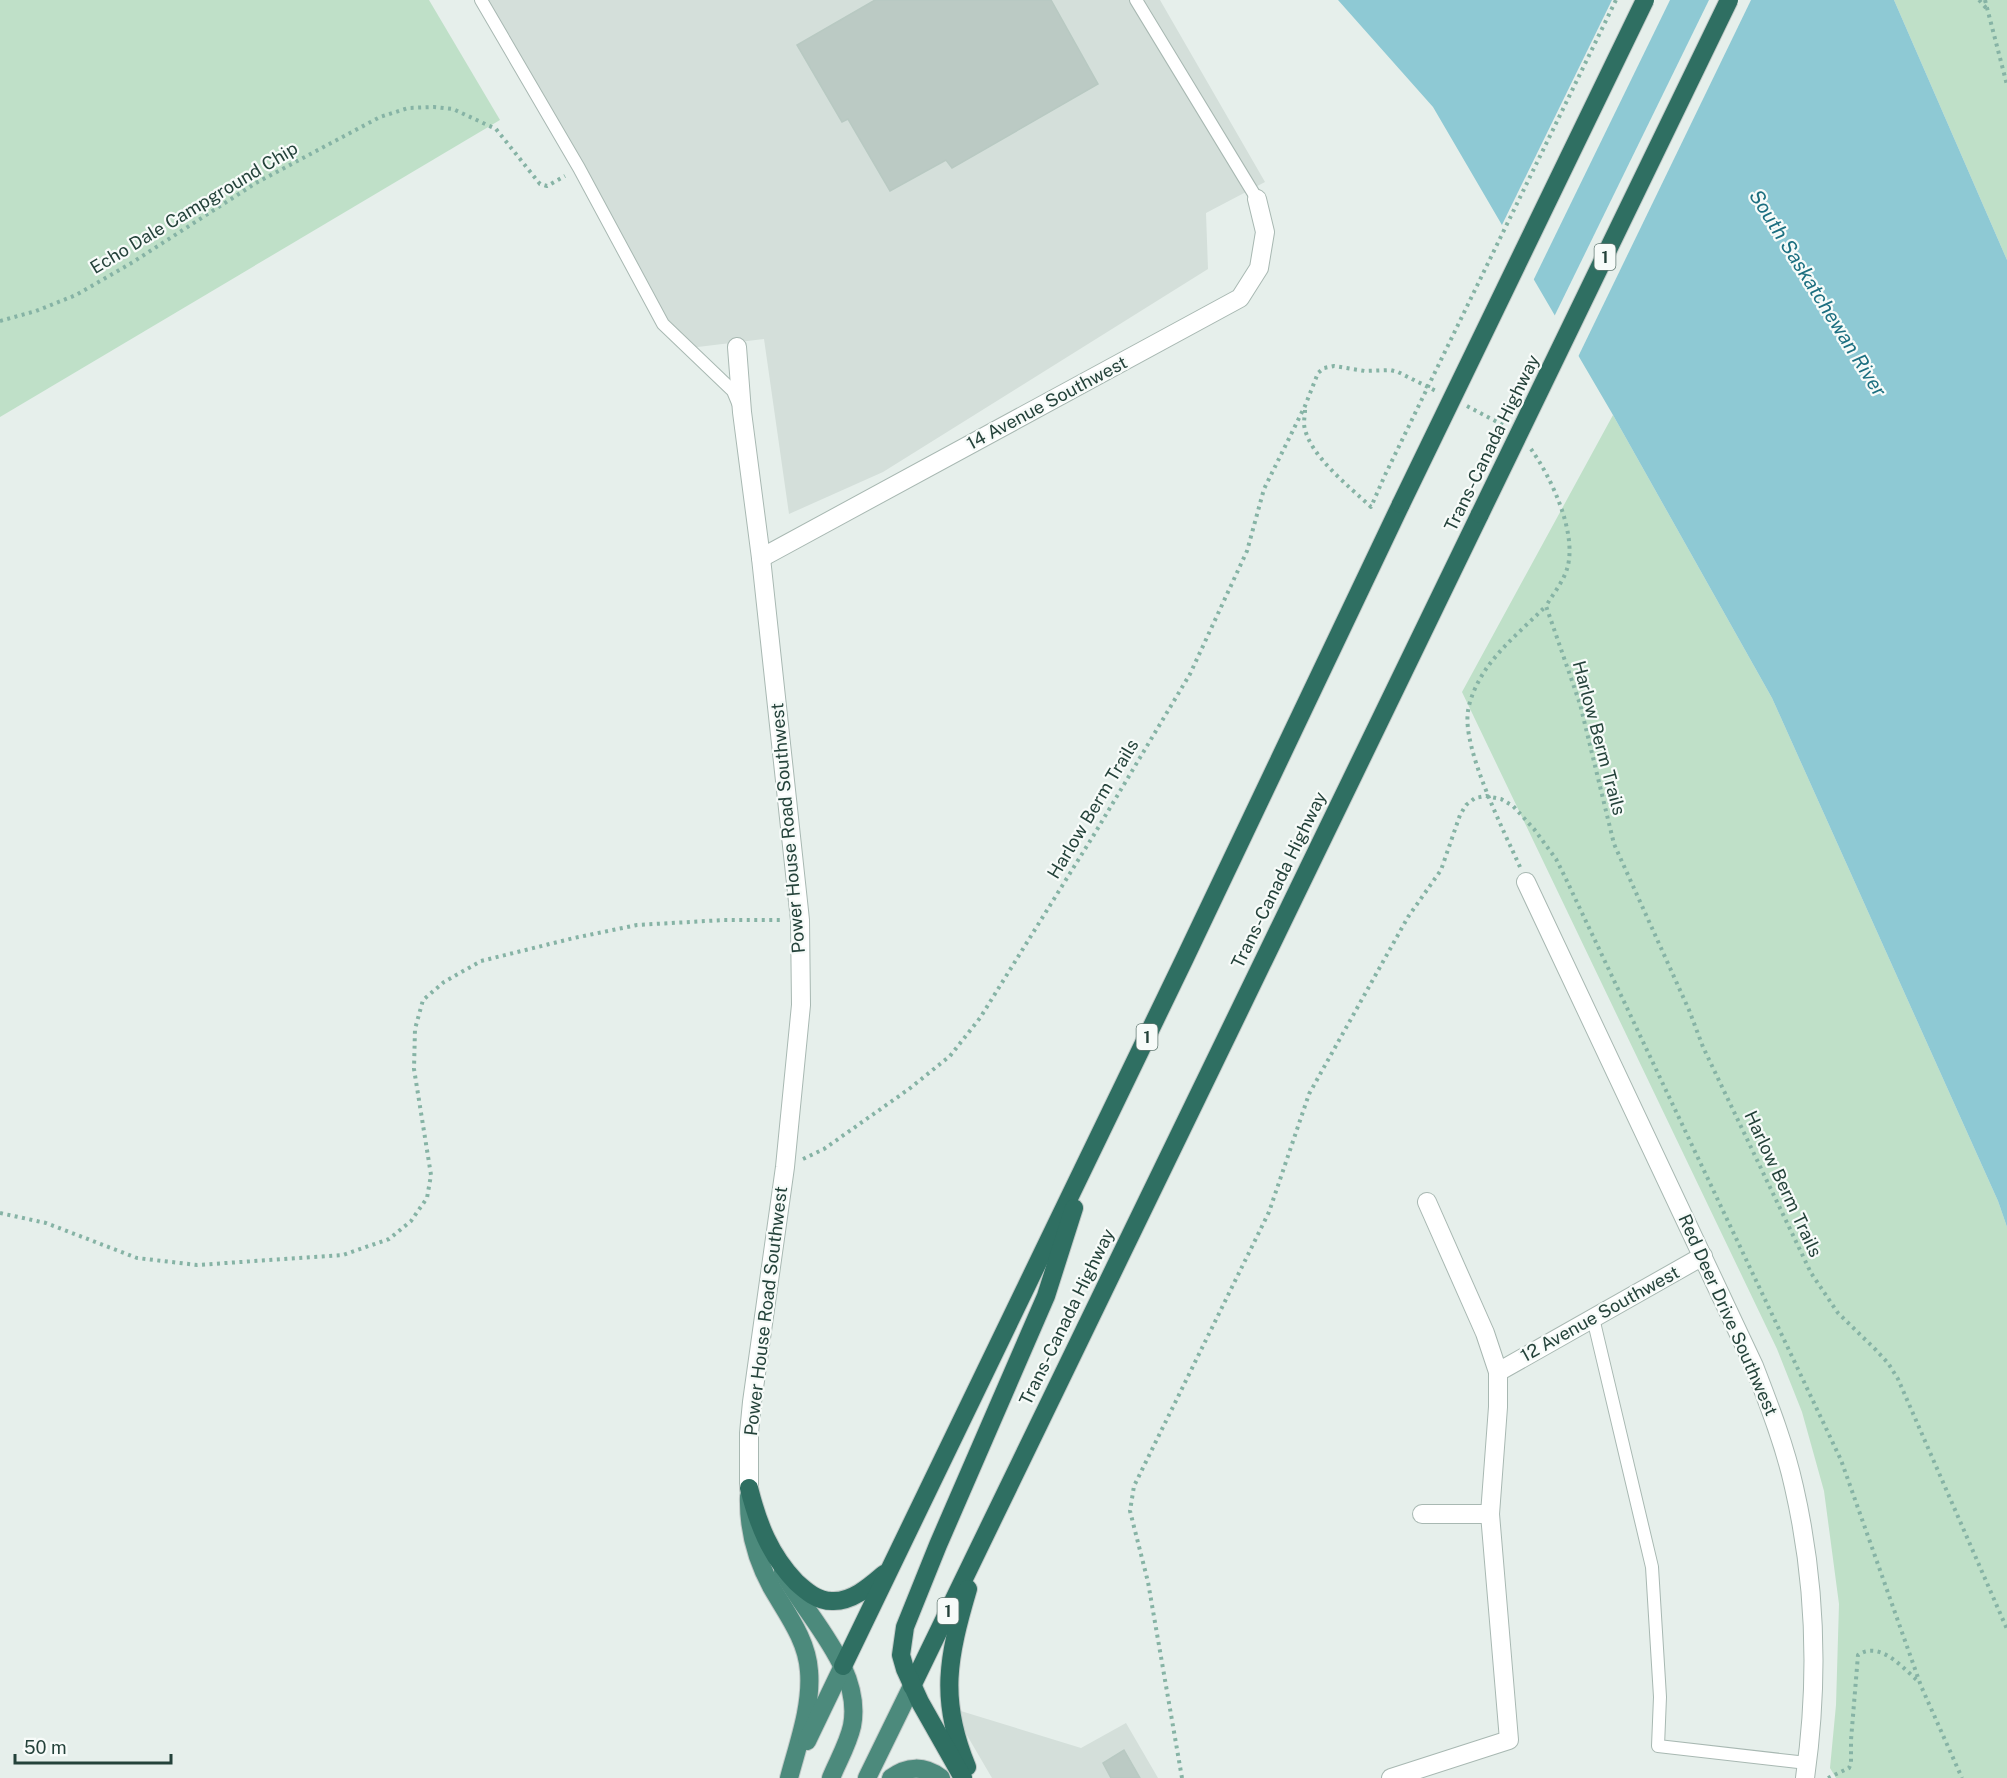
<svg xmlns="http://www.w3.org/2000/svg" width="2007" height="1778" font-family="'Public Sans',sans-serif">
<rect width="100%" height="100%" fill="#e6efeb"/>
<g fill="#d4dfda">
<polygon points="484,0 1160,0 1265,182 1206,213 1208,269 883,472 789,514 764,339 681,349"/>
<polygon points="951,1708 1081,1748 1126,1723 1158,1778 992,1778"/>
</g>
<g fill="#bfe0c8">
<polygon points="0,0 429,0 500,120 0,417"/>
<polygon points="1894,0 2007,0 2007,260"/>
<polygon points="1613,415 1772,698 1998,1201 2007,1227 2007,1778 1836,1778 1830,1768 1836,1705 1839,1604 1824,1491 1802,1412 1777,1349 1462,692"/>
</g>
<polygon fill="#8ec9d4" points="1338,0 1894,0 2007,260 2007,1227 1998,1201 1772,698 1613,415 1433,107"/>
<g fill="#e6efeb">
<polygon points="1612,0 1670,0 1532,283 1500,229"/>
<polygon points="1709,0 1751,0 1577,359 1553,319"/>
</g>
<g fill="#bbcac4" stroke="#b8c9c2" stroke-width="1.5">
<polygon points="875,0 1051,0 1098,84 952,168 946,160 890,191 848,119 842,122 797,45"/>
<polygon points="1124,1750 1140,1778 1111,1778 1103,1763"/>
</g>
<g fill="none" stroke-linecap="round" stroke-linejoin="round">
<defs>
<g id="service">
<polyline points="481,0 579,168 663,324 733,391 738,403"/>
<polyline points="1136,0 1257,199"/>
<polyline points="1593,1318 1652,1567 1660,1697 1658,1746 1807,1763"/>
</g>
<g id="minor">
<polyline points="737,347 742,412 761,558 800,920 801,1005 785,1167 752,1402 749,1433 749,1488"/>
<polyline points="761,558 1240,298 1259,268 1265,232 1257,199"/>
<path d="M 1526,882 L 1754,1366 C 1769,1405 1785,1446 1794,1487 C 1816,1583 1819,1680 1805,1778"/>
<polyline points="1498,1372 1703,1256"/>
<polyline points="1422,1514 1490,1514"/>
<polyline points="1391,1778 1509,1740 1490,1514 1498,1407 1498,1372 1485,1333 1427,1202"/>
</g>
<g id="trunk">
<path d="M 749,1496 C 748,1529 756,1559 772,1588 C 787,1614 807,1640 809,1671 C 812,1706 798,1744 789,1778"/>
<path d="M 783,1572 C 808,1619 863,1669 852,1726 C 848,1744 838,1761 831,1778"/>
<polyline points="807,1741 843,1666"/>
<polyline points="867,1778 912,1686"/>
<path d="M 891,1778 C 907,1766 924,1765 941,1778"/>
</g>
<g id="motorway">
<path d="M 749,1488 C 758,1524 770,1555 796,1582 C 806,1591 817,1601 832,1601 C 852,1602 870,1586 884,1574"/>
<polyline points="843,1666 1184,960 1401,504"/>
<polyline points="912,1686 1480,514"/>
<path d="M 967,1767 C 939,1699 948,1657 968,1589"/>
<polyline points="963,1778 920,1702 905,1669 901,1655 905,1627 938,1545 1046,1296 1074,1208"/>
</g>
</defs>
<use href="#service" stroke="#a8b8b2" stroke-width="14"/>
<use href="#minor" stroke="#a8b8b2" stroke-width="20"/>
<use href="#trunk" stroke="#c2cac8" stroke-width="20"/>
<use href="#motorway" stroke="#c2cac8" stroke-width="20"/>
<g stroke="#86b3a5" stroke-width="4" stroke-dasharray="3 4.5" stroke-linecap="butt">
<polyline points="1979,0 1987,9"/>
<polyline points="1985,0 2007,85"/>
<polyline points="0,321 36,311 76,295 133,262 256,183 380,117 408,108 434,107 453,109 496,129 540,184 547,186 565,176"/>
<polyline points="1467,406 1503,425"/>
<path d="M 1305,410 C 1305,414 1304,419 1304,424 C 1307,454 1350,487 1371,507 L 1385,475"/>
<path d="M 1531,449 C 1551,477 1578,534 1567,569 C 1563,582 1553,594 1546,606 L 1580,704 L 1614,844 L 1689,1010 L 1703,1047 L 1811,1273 L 1838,1313 L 1876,1350 L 1888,1363 L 1898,1379 L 2007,1629"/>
<path d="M 1520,867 C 1504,831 1462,749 1468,711 C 1470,697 1478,681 1486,669 C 1502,646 1526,626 1546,606"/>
<polyline points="803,1159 824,1149 909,1089 950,1056 980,1018 1095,833 1190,674 1247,551 1264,489 1305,406 1318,373 1324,368 1334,366 1365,371 1390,370 1398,372 1436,391"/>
<polyline points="0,1213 46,1223 137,1258 197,1265 343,1255 389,1239 411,1221 427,1198 431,1175 414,1069 415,1029 423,1000 444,982 481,961 574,938 637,925 724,920 781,920"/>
<polyline points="1182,1778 1148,1582 1130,1511 1134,1486 1269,1212 1309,1094 1408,917 1441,870 1460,815 1466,805 1475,798 1486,796 1501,799 1513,806 1534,829 1556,859 1565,877 1841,1460 1921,1686 1962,1778"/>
<path d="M 1828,1778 L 1849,1768 L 1851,1763 L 1851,1740 L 1858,1655 C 1880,1640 1903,1668 1919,1682"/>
</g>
<use href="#service" stroke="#fff" stroke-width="12"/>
<use href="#minor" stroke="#fff" stroke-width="18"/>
<use href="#trunk" stroke="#4c8a7c" stroke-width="18"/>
<use href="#motorway" stroke="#2f6f62" stroke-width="18"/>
<defs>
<g id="motorway-bridge">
<polyline points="1401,504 1645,0"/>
<polyline points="1480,514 1729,0"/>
</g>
</defs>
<use href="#motorway-bridge" stroke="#c2cac8" stroke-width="20" stroke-linecap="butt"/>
<polyline stroke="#86b3a5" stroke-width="4" stroke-dasharray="3 4.5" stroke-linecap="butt" points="1385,475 1616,0"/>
<use href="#motorway-bridge" stroke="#2f6f62" stroke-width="18"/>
</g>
<g text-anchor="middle" stroke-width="4.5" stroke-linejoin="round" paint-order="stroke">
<g fill="#f7fbf9" stroke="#637a73" stroke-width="1.5">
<rect x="1594.5" y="244" width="21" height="26" rx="4.5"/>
<rect x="1136.5" y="1024" width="21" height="26" rx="4.5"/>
<rect x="937.5" y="1598" width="21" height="26" rx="4.5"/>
</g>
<g font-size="16" font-weight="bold" fill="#24423a">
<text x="1605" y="263">1</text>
<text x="1147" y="1043">1</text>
<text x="948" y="1617">1</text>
</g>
<g font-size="18" fill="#24423a" stroke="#f7fbf9">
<text transform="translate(194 208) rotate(-31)" y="6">Echo Dale Campground Chip</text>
<text transform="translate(1047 403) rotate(-28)" y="6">14 Avenue Southwest</text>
<text transform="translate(1492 443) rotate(-64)" y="6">Trans-Canada Highway</text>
<text transform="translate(1599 738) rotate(75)" y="6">Harlow Berm Trails</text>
<text transform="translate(1093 809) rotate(-59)" y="6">Harlow Berm Trails</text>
<text transform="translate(788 828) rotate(-95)" y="6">Power House Road Southwest</text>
<text transform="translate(1279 880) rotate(-64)" y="6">Trans-Canada Highway</text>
<text transform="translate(1783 1184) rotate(65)" y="6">Harlow Berm Trails</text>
<text transform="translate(766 1311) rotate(-83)" y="6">Power House Road Southwest</text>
<text transform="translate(1600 1314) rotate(-29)" y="6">12 Avenue Southwest</text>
<text transform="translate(1728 1315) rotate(66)" y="6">Red Deer Drive Southwest</text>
<text transform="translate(1067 1317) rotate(-64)" y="6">Trans-Canada Highway</text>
</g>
<g font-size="20" font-style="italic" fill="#1c6f80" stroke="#f7fbf9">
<text transform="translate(1818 293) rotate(58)" y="7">South Saskatchewan River</text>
</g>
</g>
<path d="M15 1754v9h156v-9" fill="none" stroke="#24423a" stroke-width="3"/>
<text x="24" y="1754" font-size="18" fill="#24423a" stroke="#f7fbf9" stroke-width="4.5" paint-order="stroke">50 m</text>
</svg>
